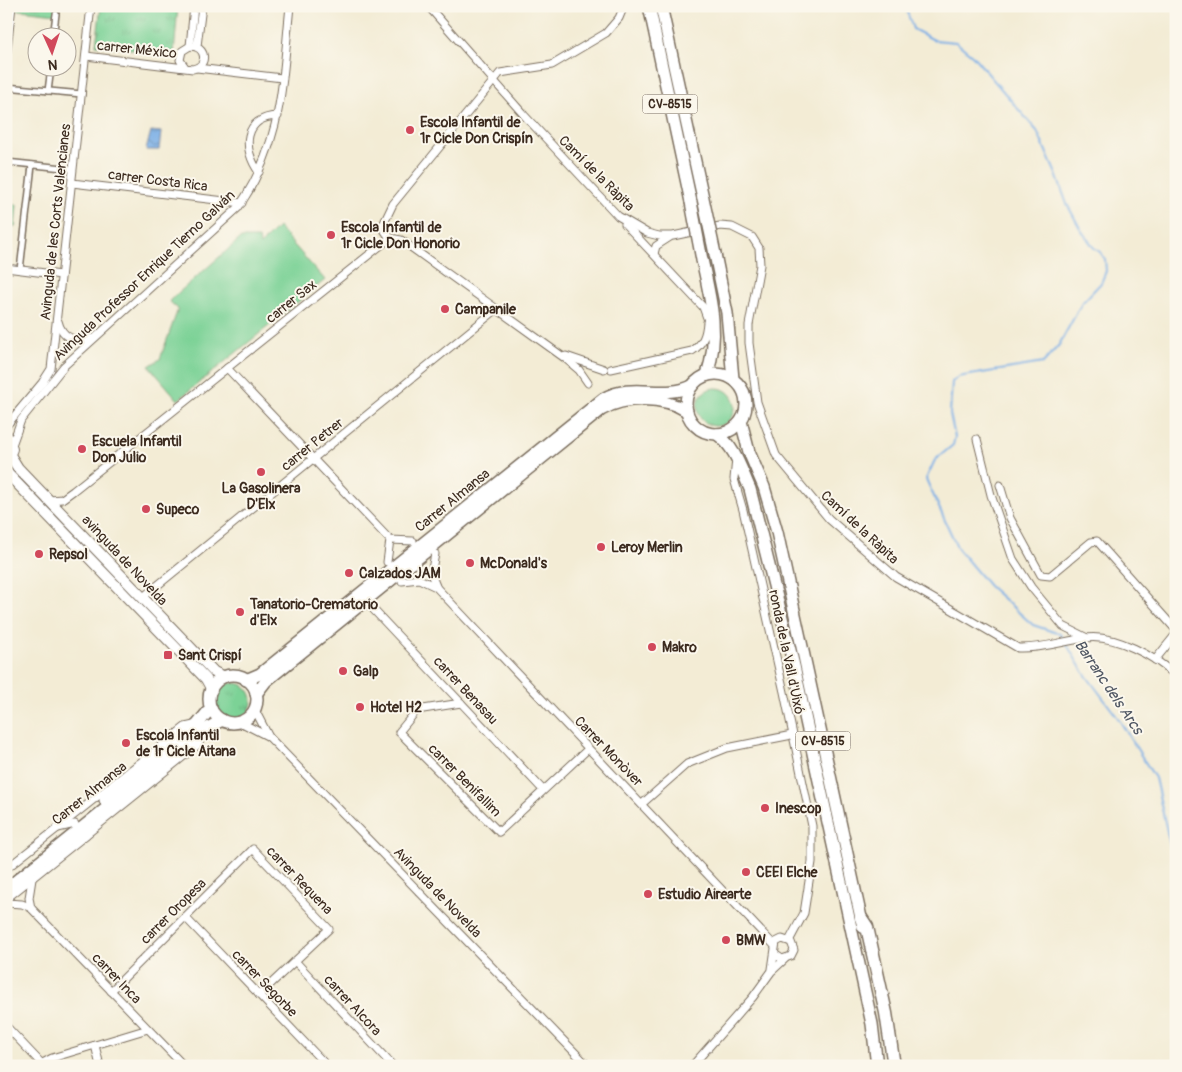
<svg xmlns="http://www.w3.org/2000/svg" width="1182" height="1072" font-family="Pangolin,sans-serif">
<defs>
<pattern id="park-tufts" width="24" height="20" patternUnits="userSpaceOnUse" patternTransform="scale(1.25)"><rect width="24" height="20" fill="#7cd296"/><path d="M3 7l-1-3M5 7V3M7 7l1-3M15 17l-1-3M17 17v-4M19 17l1-3" fill="none" stroke="#6cb481"/></pattern>
<pattern id="water-waves" width="16" height="10" patternUnits="userSpaceOnUse" patternTransform="scale(1.25)"><rect width="16" height="10" fill="#79aee6"/><path d="M0 5q4-4 8 0t8 0" fill="none" stroke="#648eba"/></pattern>
</defs>
<rect width="100%" height="100%" fill="#fbf7ec"/>
<filter id="ink" filterUnits="userSpaceOnUse"><feTurbulence type="fractalNoise" baseFrequency=".02" numOctaves="2"/><feDisplacementMap in="SourceGraphic" scale="10" xChannelSelector="R" yChannelSelector="G"/><feConvolveMatrix kernelMatrix="1 2 1 2 8 2 1 2 1" color-interpolation-filters="sRGB"/></filter>
<filter id="wash" filterUnits="userSpaceOnUse"><feTurbulence type="fractalNoise" baseFrequency=".0096" numOctaves="4" result="noise"/><feDisplacementMap in="SourceGraphic" scale="20" xChannelSelector="R" yChannelSelector="G"/><feGaussianBlur stdDeviation="1.12" result="paint"/><feColorMatrix in="noise" values="0 0 0 0 0 0 0 0 0 0 0 0 0 0 0 0 0 1.4 0 .05"/><feComposite in="paint" operator="in"/></filter>
<g filter="url(#wash)">
<rect width="100%" height="100%" fill="#f3ecd5"/>
<g fill="url(#park-tufts)" stroke="#5c7e5a">
<polygon points="12,6 56,6 56,14 12,9"/>
<polygon points="101,6 178,6 174,54 96,45"/>
<polygon points="6,203 17,205 15,227 6,226"/>
<circle cx="234" cy="701" r="18"/>
</g>
<g fill="#7cd296" stroke="#5c7e5a">
<polygon points="278,227 325,280 178,400 149,366 160,359 178,309 169,301 241,238 259,238 260,245"/>
<circle cx="716" cy="407" r="19"/>
</g>
<polygon fill="url(#water-waves)" stroke="#5a6c82" points="151,131 161,132 159,150 146,150"/>
<g fill="none" stroke-linecap="round" stroke-linejoin="round">
<g stroke="#79aee6" stroke-width="2">
<polyline points="905,6 913,29 934,40 956,42 973,56 1037,131 1056,174 1067,204 1081,230 1094,248 1100,252 1105,259 1106,271 1101,283 1082,303 1059,345 1043,363 958,377 952,382 950,414 955,437 953,445 935,460 926,479 958,549 989,586 1033,625 1060,634 1063,639"/>
<polyline points="1066,643 1082,670 1118,718 1155,778 1176,871"/>
</g>
</g>
</g>
<g filter="url(#ink)">
<g fill="none" stroke-linecap="round" stroke-linejoin="round">
<defs>
<g id="pedestrian">
<polyline points="53,38 56,14"/>
<polyline points="6,87 82,94"/>
<polyline points="48,91 51,68"/>
<polyline points="6,162 73,169"/>
<polyline points="20,270 32,165"/>
</g>
<g id="minor">
<path d="M 428,6 L 524,115 L 618,216 L 647,233 L 659,236 L 673,236 L 720,226 L 732,227 L 752,237 L 759,248 L 760,265 L 749,325 L 749,343 L 757,402 L 776,455 L 829,519 L 896,577 L 1018,648 C 1042,649 1063,641 1086,638 C 1115,634 1156,657 1176,676"/>
<polyline points="190,46 194,6"/>
<polyline points="197,46 202,6"/>
<path d="M 86,56 L 193,69 C 209,65 206,46 190,46 L 182,51 L 180,60 L 185,67"/>
<polyline points="6,58 12,6"/>
<polyline points="197,68 282,78"/>
<path d="M 259,172 C 242,149 243,117 278,116"/>
<polyline points="72,183 242,203"/>
<polyline points="625,224 703,307 710,326"/>
<polyline points="390,238 401,240 566,359 579,370 588,383"/>
<polyline points="654,254 656,246 670,237"/>
<polyline points="6,268 61,275"/>
<path d="M 58,321 C 62,338 76,343 91,338"/>
<polyline points="566,356 604,369"/>
<polyline points="227,368 390,540 413,541"/>
<path d="M 611,369 L 692,351 C 703,344 706,335 707,322"/>
<polyline points="6,426 42,383 51,369 91,6"/>
<polyline points="977,439 991,495 1013,559 1031,587 1063,626 1087,638"/>
<path d="M 12,445 L 21,420 L 64,366 L 238,208 C 283,143 282,83 290,6"/>
<polyline points="736,459 734,479 743,510 784,692 812,826 812,862 804,913 789,941"/>
<polyline points="1000,485 1010,518 1041,575 1050,576 1091,542 1097,541 1176,630"/>
<polyline points="50,500 62,499 73,491 390,238 382,227 393,204 500,73 552,65 606,33 619,18 624,6"/>
<polyline points="435,554 431,574 436,586"/>
<polyline points="387,562 390,540"/>
<polyline points="402,581 419,579 436,587 774,945"/>
<polyline points="142,598 497,309"/>
<polyline points="370,606 543,790"/>
<polyline points="1155,660 1176,634"/>
<polyline points="461,703 417,710 399,732 499,832 588,749"/>
<polyline points="255,710 269,737 588,1066"/>
<polyline points="240,722 269,737"/>
<polyline points="643,803 687,764 727,748 792,735"/>
<polyline points="58,828 75,824"/>
<polyline points="72,837 87,834 199,744 201,732"/>
<polyline points="6,869 185,727 194,725"/>
<polyline points="6,899 86,835"/>
<polyline points="6,903 22,904 31,908 29,898 32,879"/>
<polyline points="31,908 184,1066"/>
<polyline points="185,917 327,1066"/>
<polyline points="295,961 393,1066"/>
<polyline points="772,969 776,942 782,939 791,942 794,950 791,956 782,959 776,955"/>
<polyline points="111,991 253,849 329,929 259,995"/>
<polyline points="6,1026 41,1063"/>
<polyline points="95,1045 100,1066"/>
<polyline points="37,1066 52,1058 148,1029"/>
<polyline points="315,1066 321,1060"/>
<polyline points="692,1066 753,997 771,972 785,959"/>
</g>
<g id="secondary">
<polyline points="6,434 12,449 7,461"/>
<polyline points="10,455 18,468 214,672 225,677"/>
<polyline points="6,472 206,679 212,690"/>
</g>
<g id="primary">
<polyline points="649,6 691,202"/>
<polyline points="661,6 703,198"/>
<polyline points="715,254 727,313 733,379"/>
<path d="M 702,260 C 711,300 720,335 707,375"/>
<circle cx="716" cy="404" r="30"/>
<polyline points="741,421 749,452 764,487 777,532 863,927"/>
<path d="M 717,434 C 735,447 741,469 750,489 L 794,666 L 872,1024 L 877,1066"/>
<circle cx="233" cy="699" r="24"/>
<path d="M 246,680 L 260,674 L 603,399 C 632,381 663,400 692,386"/>
<path d="M 256,694 L 266,681 L 601,410 C 625,396 663,396 687,411"/>
<polyline points="105,800 197,725 211,708"/>
<polyline points="6,889 201,732 222,720"/>
</g>
<polyline id="motorway" points="861,918 867,927 886,1013 894,1066"/>
</defs>
<use href="#pedestrian" stroke="#7b6e5e" stroke-width="8"/>
<use href="#minor" stroke="#7b6e5e" stroke-width="9"/>
<use href="#secondary" stroke="#7b6e5e" stroke-width="12"/>
<use href="#primary" stroke="#7b6e5e" stroke-width="14"/>
<use href="#motorway" stroke="#7b6e5e" stroke-width="15"/>
<use href="#pedestrian" stroke="#fff" stroke-width="5"/>
<use href="#minor" stroke="#fff" stroke-width="7"/>
<use href="#secondary" stroke="#fff" stroke-width="10"/>
<use href="#primary" stroke="#fff" stroke-width="11"/>
<use href="#motorway" stroke="#fff" stroke-width="12"/>
<defs>
<g id="primary-bridge">
<polyline points="703,198 715,254"/>
<polyline points="691,202 702,260"/>
</g>
</defs>
<use href="#primary-bridge" stroke="#7b6e5e" stroke-width="14" stroke-linecap="butt"/>
<use href="#primary-bridge" stroke="#fff" stroke-width="11"/>
</g>
</g>
<g fill="#d1495b" stroke="#fbf7ec" stroke-width="2">
<circle cx="410" cy="130" r="5"/>
<circle cx="331" cy="235" r="5"/>
<circle cx="445" cy="309" r="5"/>
<circle cx="82" cy="449" r="5"/>
<circle cx="261" cy="472" r="5"/>
<circle cx="146" cy="509" r="5"/>
<circle cx="601" cy="547" r="5"/>
<circle cx="39" cy="554" r="5"/>
<circle cx="470" cy="563" r="5"/>
<circle cx="349" cy="573" r="5"/>
<circle cx="240" cy="612" r="5"/>
<circle cx="652" cy="647" r="5"/>
<rect x="163" y="650" width="10" height="10" rx="2.5"/>
<circle cx="343" cy="671" r="5"/>
<circle cx="360" cy="707" r="5"/>
<circle cx="126" cy="743" r="5"/>
<circle cx="765" cy="808" r="5"/>
<circle cx="746" cy="872" r="5"/>
<circle cx="648" cy="894" r="5"/>
<circle cx="726" cy="940" r="5"/>
</g>
<g text-anchor="middle" stroke-width="4" stroke-linejoin="round" paint-order="stroke">
<g fill="#fbf7ec" stroke="#75685c" stroke-width="1">
<rect x="642.5" y="94.5" width="55" height="19" rx="4"/>
<rect x="795.5" y="731.5" width="55" height="19" rx="4"/>
</g>
<g font-size="12" font-weight="bold" fill="#3b2a1e">
<text x="670" y="108">CV-8515</text>
<text x="823" y="745">CV-8515</text>
</g>
<g font-size="14" fill="#3b2a1e" stroke="#fbf7ec">
<text transform="translate(137 49) rotate(6)" y="5">carrer México</text>
<text transform="translate(597 173) rotate(45)" y="5">Camí de la Ràpita</text>
<text transform="translate(158 180) rotate(7)" y="5">carrer Costa Rica</text>
<text transform="translate(55 222) rotate(-84)" y="5">Avinguda de les Corts Valencianes</text>
<text transform="translate(144 275) rotate(-43)" y="5">Avinguda Professor Enrique Tierno Galván</text>
<text transform="translate(291 301) rotate(-39)" y="5">carrer Sax</text>
<text transform="translate(312 444) rotate(-39)" y="5">carrer Petrer</text>
<text transform="translate(452 500) rotate(-39)" y="5">Carrer Almansa</text>
<text transform="translate(860 527) rotate(43)" y="5">Camí de la Ràpita</text>
<text transform="translate(125 560) rotate(47)" y="5">avinguda de Novelda</text>
<text transform="translate(787 652) rotate(78)" y="5">ronda de la Vall d'Uixó</text>
<text transform="translate(466 690) rotate(47)" y="5">carrer Benasau</text>
<text transform="translate(609 751) rotate(46)" y="5">Carrer Monòver</text>
<text transform="translate(465 780) rotate(45)" y="5">carrer Benifallim</text>
<text transform="translate(89 793) rotate(-39)" y="5">Carrer Almansa</text>
<text transform="translate(300 880) rotate(46)" y="5">carrer Requena</text>
<text transform="translate(438 892) rotate(46)" y="5">Avinguda de Novelda</text>
<text transform="translate(173 911) rotate(-45)" y="5">carrer Oropesa</text>
<text transform="translate(117 978) rotate(46)" y="5">carrer Inca</text>
<text transform="translate(265 983) rotate(46)" y="5">carrer Segorbe</text>
<text transform="translate(353 1005) rotate(47)" y="5">carrer Alcora</text>
</g>
<g font-size="14" font-weight="bold" fill="#3b2a1e" stroke="#fbf7ec" text-anchor="start">
<text x="420" y="127">Escola Infantil de<tspan x="420" dy="16">1r Cicle Don Crispín</tspan></text>
<text x="341" y="232">Escola Infantil de<tspan x="341" dy="16">1r Cicle Don Honorio</tspan></text>
<text x="455" y="314">Campanile</text>
<text x="92" y="446">Escuela Infantil<tspan x="92" dy="16">Don Julio</tspan></text>
<text x="261" y="493" text-anchor="middle">La Gasolinera<tspan x="261" dy="16">D'Elx</tspan></text>
<text x="156" y="514">Supeco</text>
<text x="611" y="552">Leroy Merlin</text>
<text x="49" y="559">Repsol</text>
<text x="480" y="568">McDonald's</text>
<text x="359" y="578">Calzados JAM</text>
<text x="250" y="609">Tanatorio-Crematorio<tspan x="250" dy="16">d'Elx</tspan></text>
<text x="662" y="652">Makro</text>
<text x="178" y="660">Sant Crispí</text>
<text x="353" y="676">Galp</text>
<text x="370" y="712">Hotel H2</text>
<text x="136" y="740">Escola Infantil<tspan x="136" dy="16">de 1r Cicle Aitana</tspan></text>
<text x="775" y="813">Inescop</text>
<text x="756" y="877">CEEI Elche</text>
<text x="658" y="899">Estudio Airearte</text>
<text x="736" y="945">BMW</text>
</g>
<g font-size="15" font-style="italic" fill="#515864" stroke="#fbf7ec">
<text transform="translate(1109 687) rotate(56)" y="5">Barranc dels Arcs</text>
</g>
</g>
<rect width="1182" height="1072" fill="none" stroke="#fbf7ec" stroke-width="25"/>
<g transform="translate(52 52) rotate(177)"><circle r="24" fill="#fbf7ec" stroke="#aea59a"/>
<path d="M0-4L9 19L0 12L-9 19Z" fill="#d1495b"/>
<text y="-8" font-size="14" font-weight="bold" text-anchor="middle" fill="#3b2a1e">N</text>
</g>
</svg>
